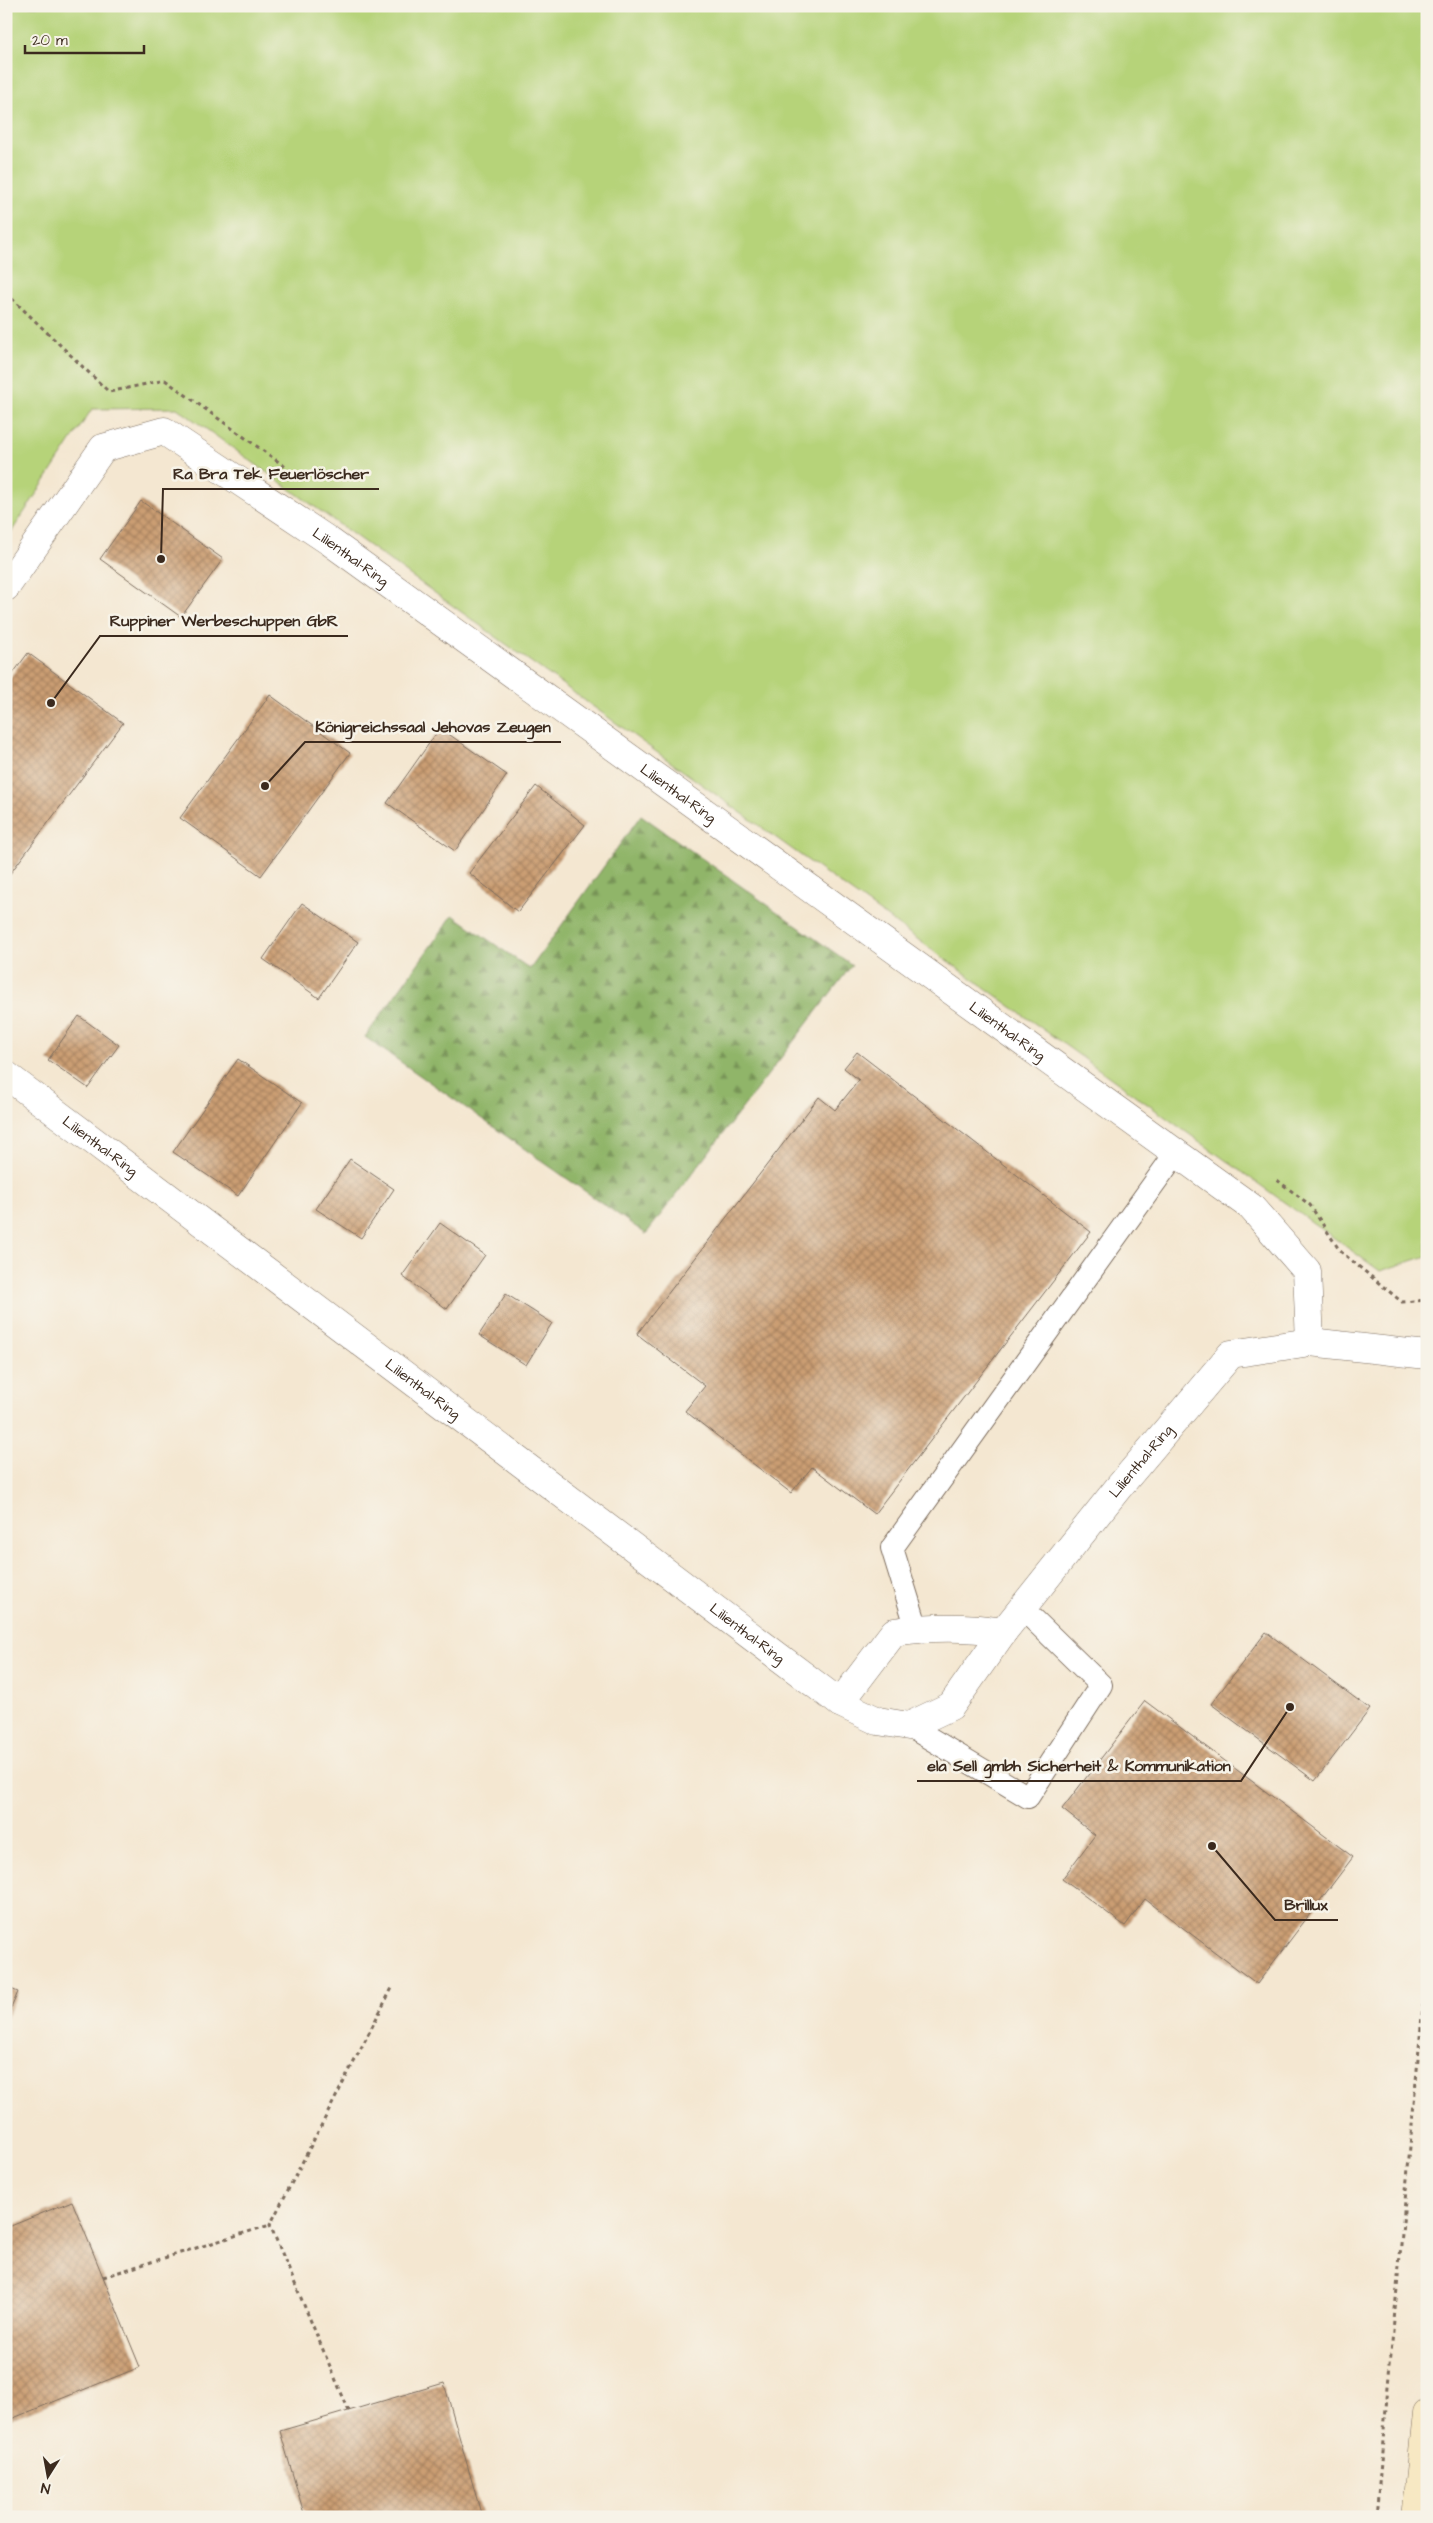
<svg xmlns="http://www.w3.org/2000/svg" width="1433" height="2523" font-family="'Architects Daughter',sans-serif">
<defs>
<pattern id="forest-firs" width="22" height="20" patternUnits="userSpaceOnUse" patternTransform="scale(1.25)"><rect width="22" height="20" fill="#90b569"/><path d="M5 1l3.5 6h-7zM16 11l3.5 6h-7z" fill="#779356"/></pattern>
<pattern id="building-cross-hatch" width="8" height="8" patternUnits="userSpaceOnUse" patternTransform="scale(1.25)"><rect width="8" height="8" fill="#cb9e73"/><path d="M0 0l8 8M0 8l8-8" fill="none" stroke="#a6815e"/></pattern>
</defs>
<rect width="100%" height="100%" fill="#f7f3e8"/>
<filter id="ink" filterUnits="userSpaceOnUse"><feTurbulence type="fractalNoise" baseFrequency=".02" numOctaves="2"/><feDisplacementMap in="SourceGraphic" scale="10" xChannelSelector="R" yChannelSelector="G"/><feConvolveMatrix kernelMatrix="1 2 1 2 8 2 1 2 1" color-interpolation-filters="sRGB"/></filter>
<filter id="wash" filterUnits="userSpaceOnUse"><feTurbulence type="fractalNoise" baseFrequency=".0096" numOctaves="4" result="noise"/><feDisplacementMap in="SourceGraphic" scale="20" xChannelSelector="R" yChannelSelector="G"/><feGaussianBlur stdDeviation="1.12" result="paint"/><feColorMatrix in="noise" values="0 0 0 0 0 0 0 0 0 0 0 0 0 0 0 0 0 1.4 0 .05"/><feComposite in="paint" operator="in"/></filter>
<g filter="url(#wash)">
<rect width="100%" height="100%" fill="#f4e7d1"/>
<polygon fill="#b6d379" stroke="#787e4c" points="6,6 1424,6 1427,27 1427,1256 1380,1271 177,408 92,409 6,540"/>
<polygon fill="url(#forest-firs)" stroke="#667044" points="641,815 852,965 646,1234 365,1037 453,915 530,969"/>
<g id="blocks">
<g fill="url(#building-cross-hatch)">
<polygon points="141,501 223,559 181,617 100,559"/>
<polygon points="28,653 123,723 6,879 6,683"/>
<polygon points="270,695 350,753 261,876 180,818"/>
<polygon points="440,728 507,775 455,851 387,803"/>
<polygon points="536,786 585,825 518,912 469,873"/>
<polygon points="302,903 358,942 319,998 263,959"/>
<polygon points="79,1016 119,1045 88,1088 48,1060"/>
<polygon points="857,1052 1091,1232 874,1514 812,1467 791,1493 685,1411 705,1386 637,1334 819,1097 835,1110 859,1080 844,1068"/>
<polygon points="238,1059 302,1103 238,1196 173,1152"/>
<polygon points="350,1159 394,1189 361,1238 316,1209"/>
<polygon points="440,1223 485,1255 447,1309 402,1276"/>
<polygon points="506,1294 552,1323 526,1365 479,1335"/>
<polygon points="1266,1632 1370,1709 1315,1781 1211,1704"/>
<polygon points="1145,1701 1353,1857 1257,1984 1145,1899 1125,1926 1062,1879 1095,1835 1062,1809"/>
<polygon points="6,1987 18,1992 6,2020"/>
<polygon points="72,2201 140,2367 6,2421 6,2228"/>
<polygon points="444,2383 482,2517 305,2517 280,2431"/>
</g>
</g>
</g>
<g filter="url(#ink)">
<use href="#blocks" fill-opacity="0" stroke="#7c6c5d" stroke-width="1"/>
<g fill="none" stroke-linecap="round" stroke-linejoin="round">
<defs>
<g id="lane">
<polyline points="917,1629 892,1548 1176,1153"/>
<polyline points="909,1726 1028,1797 1101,1685 1022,1608"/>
</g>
<g id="street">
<path id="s1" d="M 6,587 L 103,448 L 164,431 L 329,541 L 1251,1207 L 1307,1271 L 1310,1342"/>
<path id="s2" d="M 6,1075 L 840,1703 L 878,1721 L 909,1726 L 951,1706 L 1003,1632 L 1118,1488 L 1231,1354 L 1310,1342 L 1427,1355"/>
<path d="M 840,1703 L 894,1632 C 932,1626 965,1626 1003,1632"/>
</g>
<polyline id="secondary" points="1416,2517 1427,2414"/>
</defs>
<use href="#lane" stroke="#7c6c5d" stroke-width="24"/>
<use href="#street" stroke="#7c6c5d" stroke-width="29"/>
<use href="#secondary" stroke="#7c6c5d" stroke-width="29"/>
<g stroke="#7c6c5d" stroke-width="3" stroke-dasharray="4 4" stroke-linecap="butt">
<polyline points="6,293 109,392 165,380 287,468"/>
<polyline points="1277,1180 1310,1205 1340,1251 1402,1302 1427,1300"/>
<polyline points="103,2277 270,2225"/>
<polyline points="349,2411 270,2225 392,1988"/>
<polyline points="1376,2517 1427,1961"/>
</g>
<use href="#lane" stroke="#fff" stroke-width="22"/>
<use href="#street" stroke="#fff" stroke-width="28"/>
<use href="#secondary" stroke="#f7e8c3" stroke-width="28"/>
</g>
</g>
<g text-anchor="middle" stroke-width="5" stroke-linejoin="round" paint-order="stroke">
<g font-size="15" fill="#3b2a1e" stroke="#f7f3e8">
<text dy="5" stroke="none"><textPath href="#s1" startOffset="458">Lilienthal-Ring</textPath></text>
<text dy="5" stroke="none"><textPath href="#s1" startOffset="862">Lilienthal-Ring</textPath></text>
<text dy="5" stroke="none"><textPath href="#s1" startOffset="1268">Lilienthal-Ring</textPath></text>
<text dy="5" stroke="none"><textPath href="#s2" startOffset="118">Lilienthal-Ring</textPath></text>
<text dy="5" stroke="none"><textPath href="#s2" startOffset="522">Lilienthal-Ring</textPath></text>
<text dy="5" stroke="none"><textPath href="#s2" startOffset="1474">Lilienthal-Ring</textPath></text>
<text dy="5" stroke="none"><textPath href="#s2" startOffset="928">Lilienthal-Ring</textPath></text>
</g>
</g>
<path fill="none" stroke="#3b2a1e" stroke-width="2" d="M161 559L163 489H379M51 703L100 636H348M265 786L305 742H561M1290 1707L1241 1781H917M1212 1846L1275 1920H1338"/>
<g fill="#3b2a1e" stroke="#f7f3e8" stroke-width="2">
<circle cx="161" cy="559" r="5"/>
<circle cx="51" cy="703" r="5"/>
<circle cx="265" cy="786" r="5"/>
<circle cx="1290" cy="1707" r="5"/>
<circle cx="1212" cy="1846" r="5"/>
</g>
<g font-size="16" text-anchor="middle" font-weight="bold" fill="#3b2a1e" stroke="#f7f3e8" stroke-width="5" stroke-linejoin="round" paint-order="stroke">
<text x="271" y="479">Ra Bra Tek Feuerlöscher</text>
<text x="224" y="626">Ruppiner Werbeschuppen GbR</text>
<text x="433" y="732">Königreichssaal Jehovas Zeugen</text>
<text x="1079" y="1771">ela Sell gmbh Sicherheit &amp; Kommunikation</text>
<text x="1306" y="1910">Brillux</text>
</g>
<rect width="1433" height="2523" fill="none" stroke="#f7f3e8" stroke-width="25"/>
<g transform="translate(48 2476) rotate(191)" stroke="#f7f3e8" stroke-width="4" paint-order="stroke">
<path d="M0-4L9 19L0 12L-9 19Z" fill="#3b2a1e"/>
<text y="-8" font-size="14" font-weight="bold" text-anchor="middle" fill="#3b2a1e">N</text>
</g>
<path d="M25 45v8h119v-8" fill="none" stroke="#3b2a1e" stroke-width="2.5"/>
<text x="32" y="45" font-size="15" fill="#3b2a1e" stroke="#f7f3e8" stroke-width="4" paint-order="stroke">20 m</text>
</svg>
